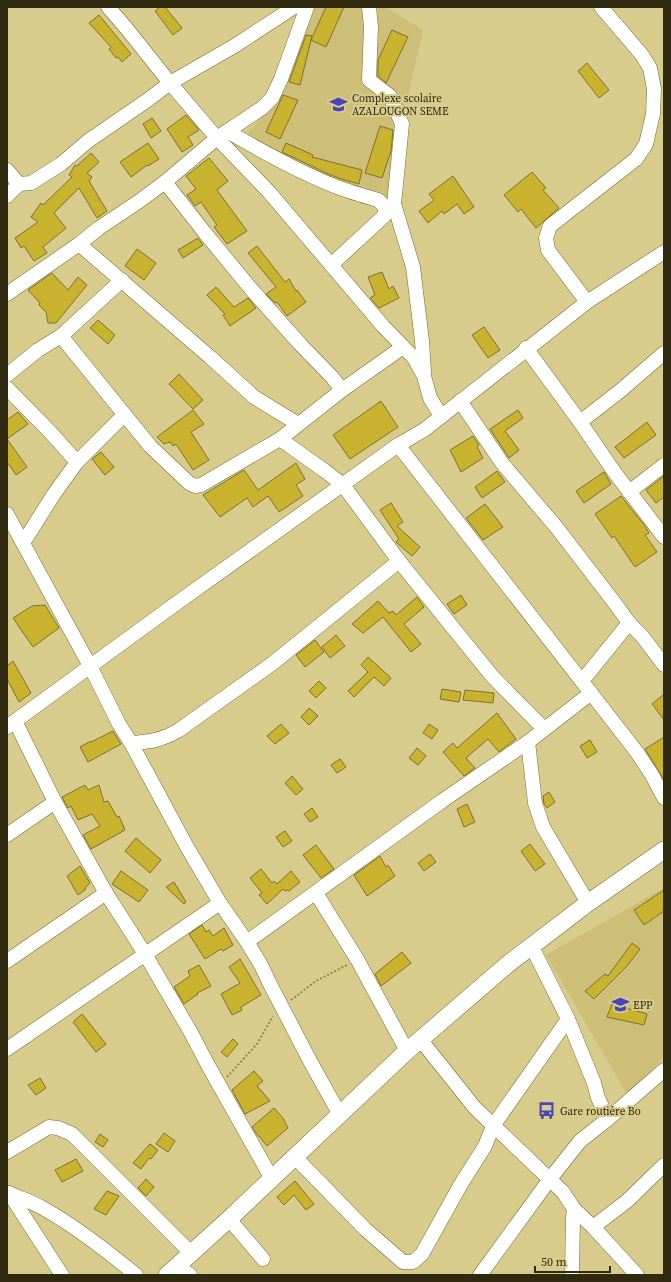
<svg xmlns="http://www.w3.org/2000/svg" width="671" height="1282" font-family="'Source Serif 4',serif">
<rect width="100%" height="100%" fill="#d8cc8c"/>
<g fill="#cdbf77">
<polygon points="311,7 385,7 423,30 404,114 388,202 326,181 246,136 265,112"/>
<polygon points="664,888 664,1056 628,1096 546,955"/>
</g>
<g fill="#c9b22d" stroke="#7c7133">
<polygon points="160,7 165,7 182,28 173,35 155,11"/>
<polygon points="326,7 344,7 326,47 311,40"/>
<polygon points="99,15 131,54 122,62 118,57 116,58 109,49 111,47 89,23"/>
<polygon points="392,30 408,37 386,83 378,76 378,60"/>
<polygon points="306,35 312,36 300,85 289,82"/>
<polygon points="587,63 609,90 599,98 578,71"/>
<polygon points="283,95 298,100 280,139 266,132"/>
<polygon points="186,115 199,130 188,137 193,145 182,152 167,129"/>
<polygon points="152,118 161,131 151,138 143,124"/>
<polygon points="380,126 393,130 391,151 382,178 365,173"/>
<polygon points="148,143 159,159 148,166 147,165 131,177 120,162"/>
<polygon points="286,143 313,155 312,157 362,170 359,184 341,179 326,173 282,152"/>
<polygon points="91,153 99,162 87,173 92,177 89,181 107,211 97,218 79,188 54,213 66,228 43,247 47,253 34,261 24,246 21,248 15,238 38,222 31,217 41,203 43,205 72,177 69,175 75,165 77,166"/>
<polygon points="209,158 228,181 217,190 247,231 227,244 214,227 217,225 201,202 195,206 187,195 196,189 186,176"/>
<polygon points="532,172 546,188 543,190 559,208 536,228 521,209 518,212 504,195"/>
<polygon points="453,176 474,207 464,214 457,204 444,214 442,211 428,223 419,211 434,200 429,194"/>
<polygon points="198,238 203,245 183,258 178,250"/>
<polygon points="257,246 285,282 289,279 296,291 297,290 306,302 287,316 277,302 275,303 266,294 276,287 248,253"/>
<polygon points="137,249 156,263 144,280 125,266"/>
<polygon points="382,272 389,289 393,286 399,298 379,308 370,298 375,295 368,277"/>
<polygon points="52,273 68,290 78,277 87,285 56,323 48,323 46,312 39,305 40,303 28,290"/>
<polygon points="216,287 234,307 248,298 256,308 230,326 223,315 225,314 207,295"/>
<polygon points="98,320 115,335 108,344 90,328"/>
<polygon points="484,327 500,350 488,358 472,335"/>
<polygon points="179,374 203,400 193,409 169,384"/>
<polygon points="381,401 398,427 350,459 333,435"/>
<polygon points="193,410 204,424 191,432 209,460 193,470 176,444 173,446 170,442 164,444 157,437"/>
<polygon points="518,410 523,418 505,431 519,450 509,458 490,429"/>
<polygon points="18,412 28,424 7,439 7,420"/>
<polygon points="647,422 656,435 624,458 615,447"/>
<polygon points="473,436 479,445 477,447 483,458 461,472 450,450"/>
<polygon points="7,439 27,467 16,475 7,462"/>
<polygon points="101,452 114,467 105,475 92,459"/>
<polygon points="296,463 305,479 296,485 303,496 279,512 268,496 253,507 247,498 220,517 203,495 244,470 258,490"/>
<polygon points="497,471 505,482 482,498 475,487"/>
<polygon points="604,472 611,484 584,503 576,491"/>
<polygon points="664,476 664,497 656,503 646,490"/>
<polygon points="621,496 645,526 649,533 645,535 657,552 635,567 614,536 612,538 595,514"/>
<polygon points="391,503 403,522 397,526 420,547 412,556 396,542 399,539 380,510"/>
<polygon points="485,504 503,527 483,540 466,518"/>
<polygon points="461,595 467,605 454,614 447,604"/>
<polygon points="417,597 424,607 404,624 421,644 411,652 383,617 363,633 352,624 378,601 389,613 393,611 396,615"/>
<polygon points="45,605 59,628 33,647 13,618 32,606"/>
<polygon points="336,635 345,646 330,658 322,647"/>
<polygon points="315,640 324,652 305,667 296,655"/>
<polygon points="368,657 391,678 384,686 374,677 354,697 348,691 368,672 361,665"/>
<polygon points="13,661 31,693 19,702 7,679 7,666"/>
<polygon points="319,681 326,688 316,698 309,691"/>
<polygon points="442,689 461,692 459,702 440,699"/>
<polygon points="465,690 494,693 493,703 463,700"/>
<polygon points="664,694 664,720 652,704"/>
<polygon points="309,708 318,716 309,725 301,717"/>
<polygon points="497,713 516,739 499,752 488,739 466,758 475,768 464,776 443,752 453,743 457,748"/>
<polygon points="281,724 289,733 275,744 267,736"/>
<polygon points="429,724 438,730 432,739 423,733"/>
<polygon points="113,731 121,744 88,762 80,747 91,741 91,742"/>
<polygon points="664,737 664,780 645,749"/>
<polygon points="590,740 597,752 587,758 580,746"/>
<polygon points="417,748 426,756 418,765 409,758"/>
<polygon points="340,759 346,767 337,773 331,765"/>
<polygon points="292,776 303,789 296,795 285,783"/>
<polygon points="85,785 88,790 99,785 104,802 108,801 117,817 119,816 125,830 91,849 83,835 100,826 92,814 78,820 71,806 68,808 62,797"/>
<polygon points="549,792 555,802 547,808 544,804 543,796"/>
<polygon points="467,804 475,822 464,827 457,809"/>
<polygon points="312,808 318,817 310,822 304,814"/>
<polygon points="285,831 292,841 283,847 276,837"/>
<polygon points="136,838 161,860 150,873 125,851"/>
<polygon points="530,844 545,864 535,871 521,851"/>
<polygon points="316,845 334,869 321,878 303,855"/>
<polygon points="430,854 436,862 424,871 418,863"/>
<polygon points="380,856 386,867 388,865 395,876 367,896 354,875"/>
<polygon points="80,866 90,883 85,888 86,889 78,895 67,876"/>
<polygon points="261,869 272,883 274,881 277,884 291,871 300,882 289,891 287,890 285,891 283,889 267,904 259,895 262,893 250,878"/>
<polygon points="121,871 148,890 139,902 112,884"/>
<polygon points="174,882 186,902 184,904 166,887"/>
<polygon points="664,890 664,911 644,925 634,910"/>
<polygon points="202,925 206,932 209,930 213,936 224,928 233,945 223,951 221,949 205,959 189,934"/>
<polygon points="632,943 640,949 627,966 594,999 585,991 605,974 608,976"/>
<polygon points="402,952 411,963 381,986 375,974"/>
<polygon points="240,959 261,995 241,1007 242,1010 232,1015 221,994 240,983 229,967"/>
<polygon points="199,965 211,986 197,993 198,994 184,1004 174,987 190,976 188,971"/>
<polygon points="612,1004 647,1014 644,1025 607,1017"/>
<polygon points="82,1014 106,1044 96,1052 73,1022"/>
<polygon points="233,1039 238,1044 227,1057 221,1052"/>
<polygon points="254,1071 263,1081 257,1086 270,1101 245,1114 232,1090"/>
<polygon points="40,1078 46,1088 36,1095 28,1085"/>
<polygon points="274,1108 283,1118 288,1128 267,1146 259,1136 258,1136 252,1127"/>
<polygon points="164,1133 175,1141 168,1152 156,1144"/>
<polygon points="100,1134 108,1140 103,1147 95,1142"/>
<polygon points="150,1144 158,1150 151,1159 149,1158 141,1169 133,1163"/>
<polygon points="76,1159 83,1171 62,1182 55,1170"/>
<polygon points="146,1179 154,1187 146,1196 138,1188"/>
<polygon points="295,1181 314,1204 306,1210 294,1195 284,1205 277,1197"/>
<polygon points="107,1191 119,1196 106,1215 94,1209"/>
</g>
<g fill="none" stroke-linecap="round" stroke-linejoin="round">
<defs>
<g id="minor">
<polyline points="108,7 127,29 170,83 217,138 269,192 383,326 414,358 424,376 430,398 441,416"/>
<polyline points="369,7 371,27 369,80 390,96 402,124 394,204 384,216"/>
<path d="M 227,131 C 263,152 299,172 337,187 C 350,192 364,196 378,200 C 384,205 386,208 384,216 L 331,265"/>
<polyline points="7,170 19,184"/>
<polyline points="165,182 205,233 251,289 300,344 332,377 342,390"/>
<polyline points="7,196 19,184 31,183 61,164 88,141 149,99 170,83 236,45 294,7"/>
<polyline points="394,204 413,267 422,341 424,372"/>
<polyline points="79,244 210,357 254,397 298,424"/>
<polyline points="7,294 79,244 99,228 138,202 165,182 217,138 262,108 272,98 281,79 307,7"/>
<polyline points="587,302 548,250 546,238 550,226 636,159 646,144 653,114 654,89 650,68 642,55 601,7"/>
<polyline points="61,336 150,446 189,483 195,486 201,485 280,439 342,390 403,347"/>
<polyline points="526,348 580,422 615,473 664,537"/>
<polyline points="7,375 38,350 61,336 122,280"/>
<polyline points="7,388 51,433 77,462"/>
<polyline points="460,401 502,463 557,528 617,606 629,623 642,636 664,665"/>
<polyline points="580,422 620,391 664,353"/>
<polyline points="280,439 325,471 343,485 399,561 492,676 544,729"/>
<polyline points="398,445 636,751 652,775 664,798"/>
<polyline points="629,492 664,465"/>
<polyline points="7,514 90,666 119,724 131,743 187,847 220,903 247,942 261,965 270,984 310,1061 340,1115"/>
<polyline points="23,543 54,494 77,462 124,415"/>
<polyline points="582,681 629,623"/>
<polyline points="15,721 55,802 106,893 145,954 190,1031 209,1067 272,1179"/>
<polyline points="7,727 174,605 398,445 424,430 587,302 664,252"/>
<polyline points="528,742 535,803 543,827 588,903"/>
<path d="M 131,743 C 150,742 162,740 179,730 L 273,663 L 399,561"/>
<polyline points="7,835 55,802"/>
<polyline points="316,893 357,959 407,1051"/>
<polyline points="247,942 442,801 528,742 591,693"/>
<polyline points="532,947 568,1019 594,1083 598,1098 608,1119"/>
<polyline points="7,961 106,893"/>
<polyline points="420,1039 475,1108 563,1192 574,1209 573,1218 572,1275"/>
<polyline points="7,1049 220,903"/>
<polyline points="7,1152 49,1127 58,1128 72,1134 191,1253"/>
<polyline points="295,1157 365,1229 403,1262 413,1262 422,1254 461,1184 485,1146 493,1126 568,1019"/>
<path d="M 9,1193 C 20,1198 31,1202 41,1207 C 75,1226 106,1250 136,1275"/>
<polyline points="9,1193 62,1275"/>
<polyline points="574,1209 593,1227 637,1275"/>
<polyline points="229,1219 263,1259"/>
<polyline points="593,1227 627,1201 664,1165"/>
<polyline points="176,1266 190,1275"/>
<polyline points="480,1275 550,1179 580,1141 608,1119 664,1070"/>
</g>
<polyline id="major" points="167,1275 229,1219 407,1051 508,964 588,903 664,850"/>
</defs>
<use href="#minor" stroke="#786c2e" stroke-width="15"/>
<use href="#major" stroke="#786c2e" stroke-width="18"/>
<g stroke="#908757" stroke-width="2" stroke-dasharray="2 2" stroke-linecap="butt">
<polyline points="291,1000 316,981 347,965"/>
<polyline points="227,1077 257,1044 273,1016"/>
</g>
<use href="#minor" stroke="#fff" stroke-width="14"/>
<use href="#major" stroke="#fff" stroke-width="17"/>
</g>
<defs>
<symbol id="school-bare" viewBox="-9 -9 18 18"><path d="M0-5L7-2L0 1L-7-2ZM-4 1L0 2.5L4 1V4Q0 6-4 4Z" fill="#4a44ba" stroke="#d8cc8c" stroke-width="2.5" paint-order="stroke"/></symbol>
<symbol id="bus-bare" viewBox="-9 -9 18 18"><path d="M-5-6H5V4H4V6H2V4H-2V6H-4V4H-5ZM-3.5-4V0h7V-4ZM-3.5 1.2v1.5H-2V1.2ZM2 1.2v1.5H3.5V1.2Z" fill="#4a44ba" stroke="#d8cc8c" stroke-width="2.5" paint-order="stroke"/></symbol>
</defs>
<g fill-rule="evenodd">
<use href="#school-bare" x="326" y="92" width="25" height="25"/>
<use href="#school-bare" x="608" y="992" width="25" height="25"/>
<use href="#bus-bare" x="534" y="1098" width="25" height="25"/>
</g>
<g text-anchor="middle" stroke-width="4" stroke-linejoin="round" paint-order="stroke">
<g font-size="11" fill="#2e290f" stroke="#d8cc8c" text-anchor="start">
<text x="352" y="102">Complexe scolaire<tspan x="352" dy="13">AZALOUGON SEME</tspan></text>
<text x="633" y="1009">EPP</text>
<text x="560" y="1115">Gare routière Bo</text>
</g>
</g>
<rect width="671" height="1282" fill="none" stroke="#2e290f" stroke-width="16"/>
<path d="M535 1266v6h75v-6" fill="none" stroke="#2e290f" stroke-width="2"/>
<text x="541" y="1266" font-size="12" fill="#2e290f" stroke="#d8cc8c" stroke-width="3" paint-order="stroke">50 m</text>
</svg>
